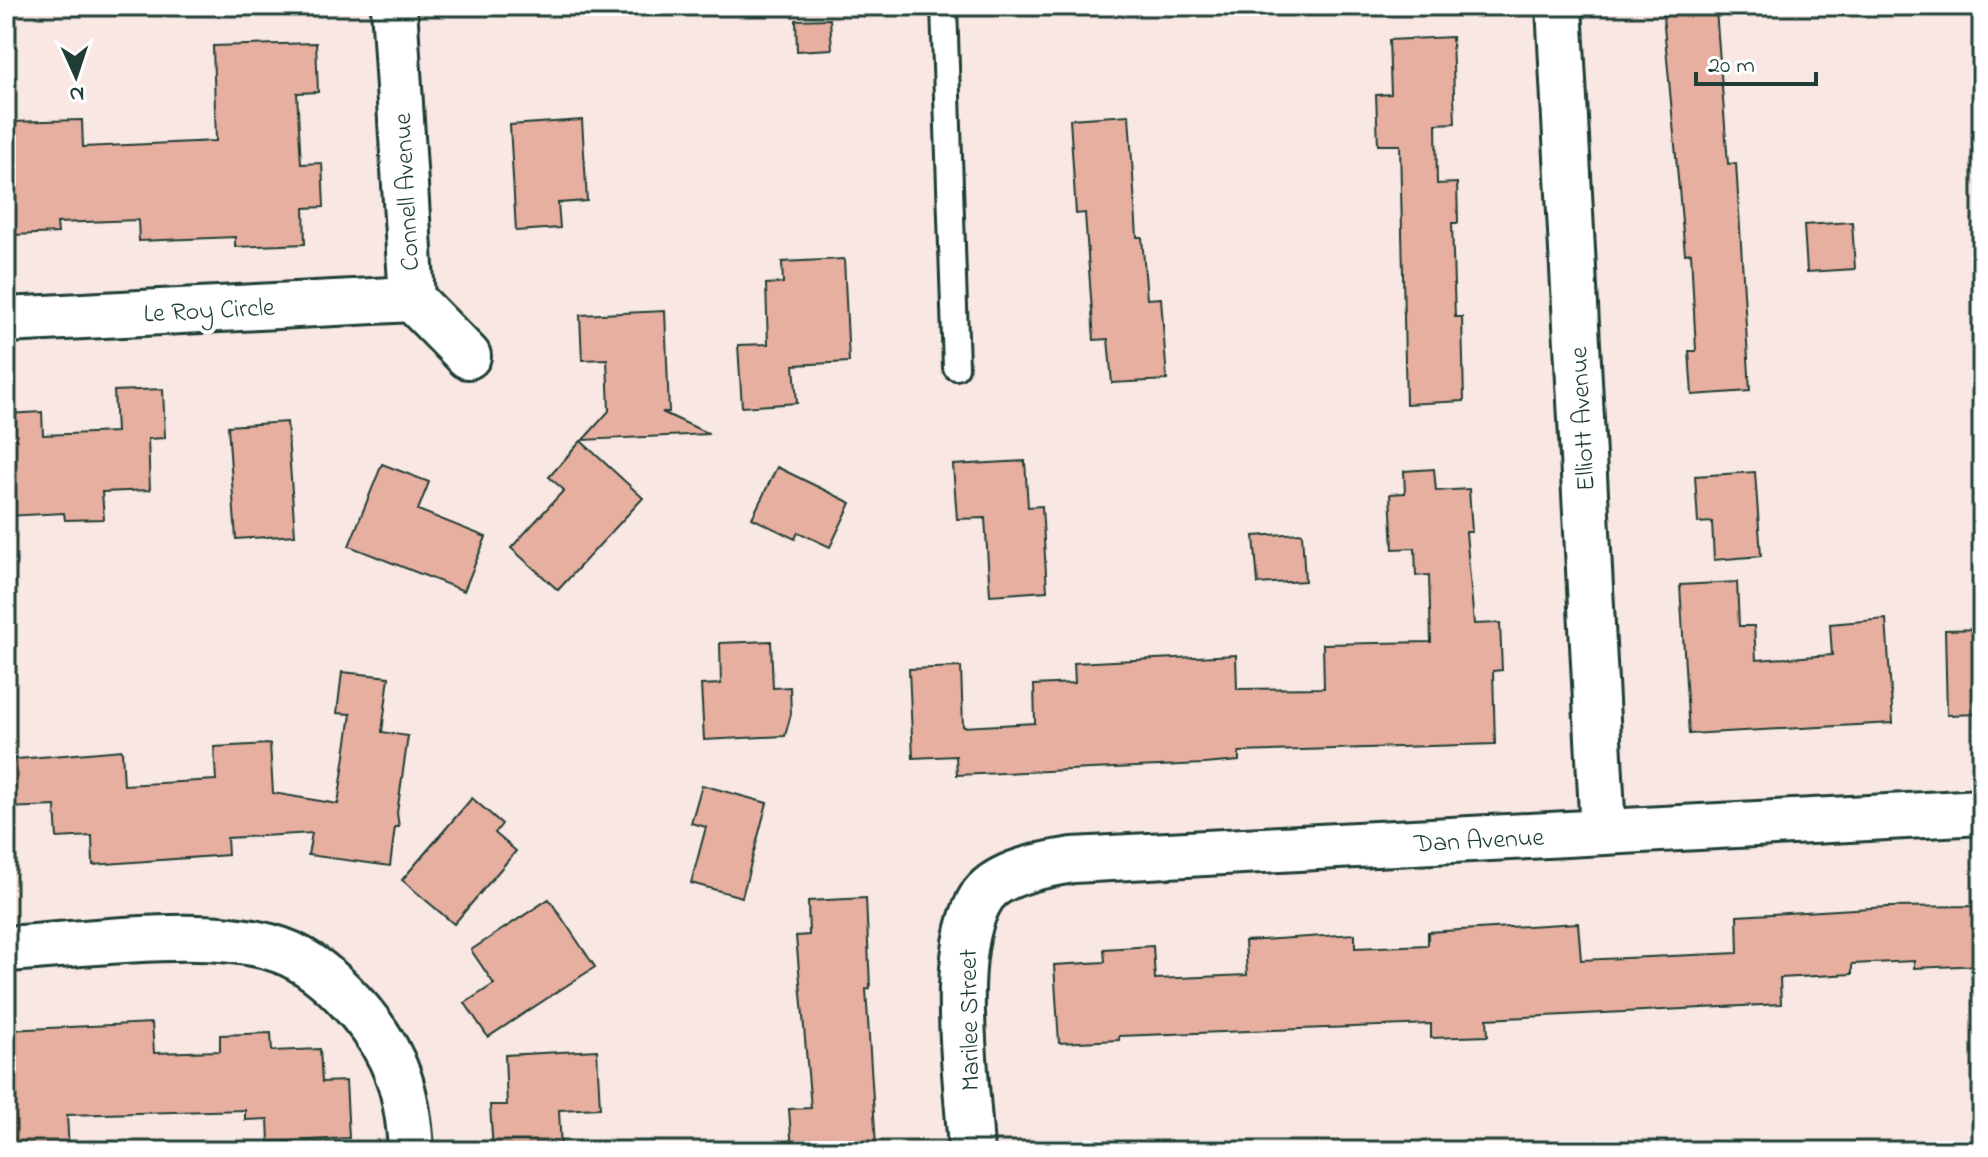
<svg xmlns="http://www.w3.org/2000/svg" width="1988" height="1157" font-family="'Indie Flower',sans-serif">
<rect width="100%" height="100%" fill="#f8e7e2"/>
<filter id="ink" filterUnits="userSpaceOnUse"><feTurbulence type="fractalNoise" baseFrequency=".0125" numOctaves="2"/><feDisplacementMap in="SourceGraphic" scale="16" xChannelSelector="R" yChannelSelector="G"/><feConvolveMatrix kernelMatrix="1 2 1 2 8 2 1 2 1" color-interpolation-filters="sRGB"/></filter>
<g filter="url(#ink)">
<g fill="#e7afa0" stroke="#1f3d34" stroke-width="2">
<polygon points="1716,10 1728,164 1736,163 1750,391 1692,395 1689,351 1696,351 1691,253 1685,254 1663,15"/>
<polygon points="830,19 832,49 797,51 796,20"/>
<polygon points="1452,37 1455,123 1436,124 1437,184 1457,183 1458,223 1452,223 1455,317 1462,317 1464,401 1406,404 1400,145 1378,145 1376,95 1391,94 1389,40"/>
<polygon points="316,43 318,92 297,93 301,164 322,163 324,207 304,208 305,244 235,247 235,237 139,241 138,220 57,223 58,233 14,235 10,122 82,120 83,147 216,141 213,46"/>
<polygon points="1129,115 1137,237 1142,237 1147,299 1161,298 1167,380 1112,383 1108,339 1094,340 1085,213 1076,214 1070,119"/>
<polygon points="582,120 587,201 558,203 560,228 516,231 510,125"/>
<polygon points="1852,222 1855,269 1807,272 1804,225"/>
<polygon points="844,259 849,362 794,365 797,403 742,407 738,345 768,344 766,284 783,283 782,262"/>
<polygon points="665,311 669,412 662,412 709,434 583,440 609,411 607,359 582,360 580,315"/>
<polygon points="163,389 165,438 148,439 150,490 102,492 104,519 65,520 64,513 6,516 6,414 42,412 43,435 116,432 114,391"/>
<polygon points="287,422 295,535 236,539 228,426"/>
<polygon points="581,441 643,498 558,590 511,548 564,490 549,477"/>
<polygon points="1025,461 1028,507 1042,506 1047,591 990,595 985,518 957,519 953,465"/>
<polygon points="382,464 429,482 418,510 486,537 464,591 349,546"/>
<polygon points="777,467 851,503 830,547 798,532 795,539 752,518"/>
<polygon points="1434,469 1436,491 1469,489 1472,532 1466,532 1474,624 1500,623 1502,670 1493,671 1495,744 1239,752 1239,761 1204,764 957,775 956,756 913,758 909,669 961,667 963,727 1035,723 1034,685 1075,683 1074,663 1236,655 1237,689 1324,688 1323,644 1431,642 1429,575 1416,576 1415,548 1393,549 1390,494 1405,493 1404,471"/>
<polygon points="1755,472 1761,556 1714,560 1712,522 1698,523 1695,476"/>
<polygon points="1302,533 1305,581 1258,584 1254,536"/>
<polygon points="1737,582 1739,626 1754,626 1756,660 1832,655 1830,624 1886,619 1893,723 1689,734 1680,585"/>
<polygon points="1982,629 1982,714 1947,715 1945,630"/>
<polygon points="771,641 773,688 790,687 791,714 785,736 704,740 701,685 721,684 720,643"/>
<polygon points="342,672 389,677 382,732 408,736 397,813 399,827 395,827 390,866 308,855 312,833 227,838 228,855 93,865 92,836 57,838 55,806 6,808 6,760 122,750 124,785 216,780 214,747 270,744 273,793 338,804 351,714 337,713"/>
<polygon points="702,785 767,803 742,897 691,883 706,827 691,823"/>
<polygon points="472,798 502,824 495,833 516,851 454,924 402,880"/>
<polygon points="866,898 870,988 866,989 876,1146 792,1151 789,1109 811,1108 796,936 809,935 808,901"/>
<polygon points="549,899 595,967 488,1037 465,1003 494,984 471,950"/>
<polygon points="1982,906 1982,965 1914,968 1914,961 1852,964 1852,974 1780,978 1781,1004 1487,1019 1488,1036 1431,1038 1431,1024 1119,1036 1119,1040 1059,1043 1054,965 1105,962 1104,949 1153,946 1155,979 1247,975 1245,941 1355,934 1355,948 1428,945 1428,932 1578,923 1581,960 1738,953 1737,916 1889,907"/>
<polygon points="152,1023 154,1053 220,1051 220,1035 271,1033 272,1051 320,1049 322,1082 346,1081 349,1138 269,1142 268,1119 245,1120 245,1110 67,1115 69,1151 13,1151 8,1030"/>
<polygon points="597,1050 600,1108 559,1110 561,1149 493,1151 490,1105 507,1105 505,1055"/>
</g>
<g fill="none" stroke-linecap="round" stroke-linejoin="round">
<defs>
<polyline id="service" points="944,6 956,367"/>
<g id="minor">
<polyline points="394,6 412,299 468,356"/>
<polyline points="1559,6 1603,832"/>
<polyline points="6,320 412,299"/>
<path d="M 6,949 C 82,945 223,923 290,954 C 318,967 340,989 360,1012 C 397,1055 408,1094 411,1151"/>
<path d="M 971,1151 C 968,1085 946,949 983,895 C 1000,872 1047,864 1073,860 L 1982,812"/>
</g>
</defs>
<use href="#service" stroke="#1f3d34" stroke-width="30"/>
<use href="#minor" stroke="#1f3d34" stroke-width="50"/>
<use href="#service" stroke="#fff" stroke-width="24"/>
<use href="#minor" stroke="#fff" stroke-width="44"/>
</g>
</g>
<g text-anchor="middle" stroke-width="8" stroke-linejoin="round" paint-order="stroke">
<g font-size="26" fill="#1f3d34" stroke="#fff">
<text transform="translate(405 192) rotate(-93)" y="9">Connell Avenue</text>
<text transform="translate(209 309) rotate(-3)" y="9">Le Roy Circle</text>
<text transform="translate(1581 419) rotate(-93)" y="9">Elliott Avenue</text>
<text transform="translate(1479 839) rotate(-3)" y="9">Dan Avenue</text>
<text transform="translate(968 1020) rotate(-91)" y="9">Marilee Street</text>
</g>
</g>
<rect width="1988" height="1157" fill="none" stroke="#fff" stroke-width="32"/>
<rect x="16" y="16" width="1956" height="1125" fill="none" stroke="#1f3d34" stroke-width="3" filter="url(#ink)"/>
<g transform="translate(76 76) rotate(177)" stroke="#ffffff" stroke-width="6" paint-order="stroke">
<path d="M0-6L14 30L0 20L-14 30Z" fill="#1f3d34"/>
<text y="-12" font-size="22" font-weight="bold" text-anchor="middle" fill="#1f3d34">N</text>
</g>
<path d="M1696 72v12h120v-12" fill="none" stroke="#1f3d34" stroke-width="4"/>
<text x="1708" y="72" font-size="24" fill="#1f3d34" stroke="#ffffff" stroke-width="6" paint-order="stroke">20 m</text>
</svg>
